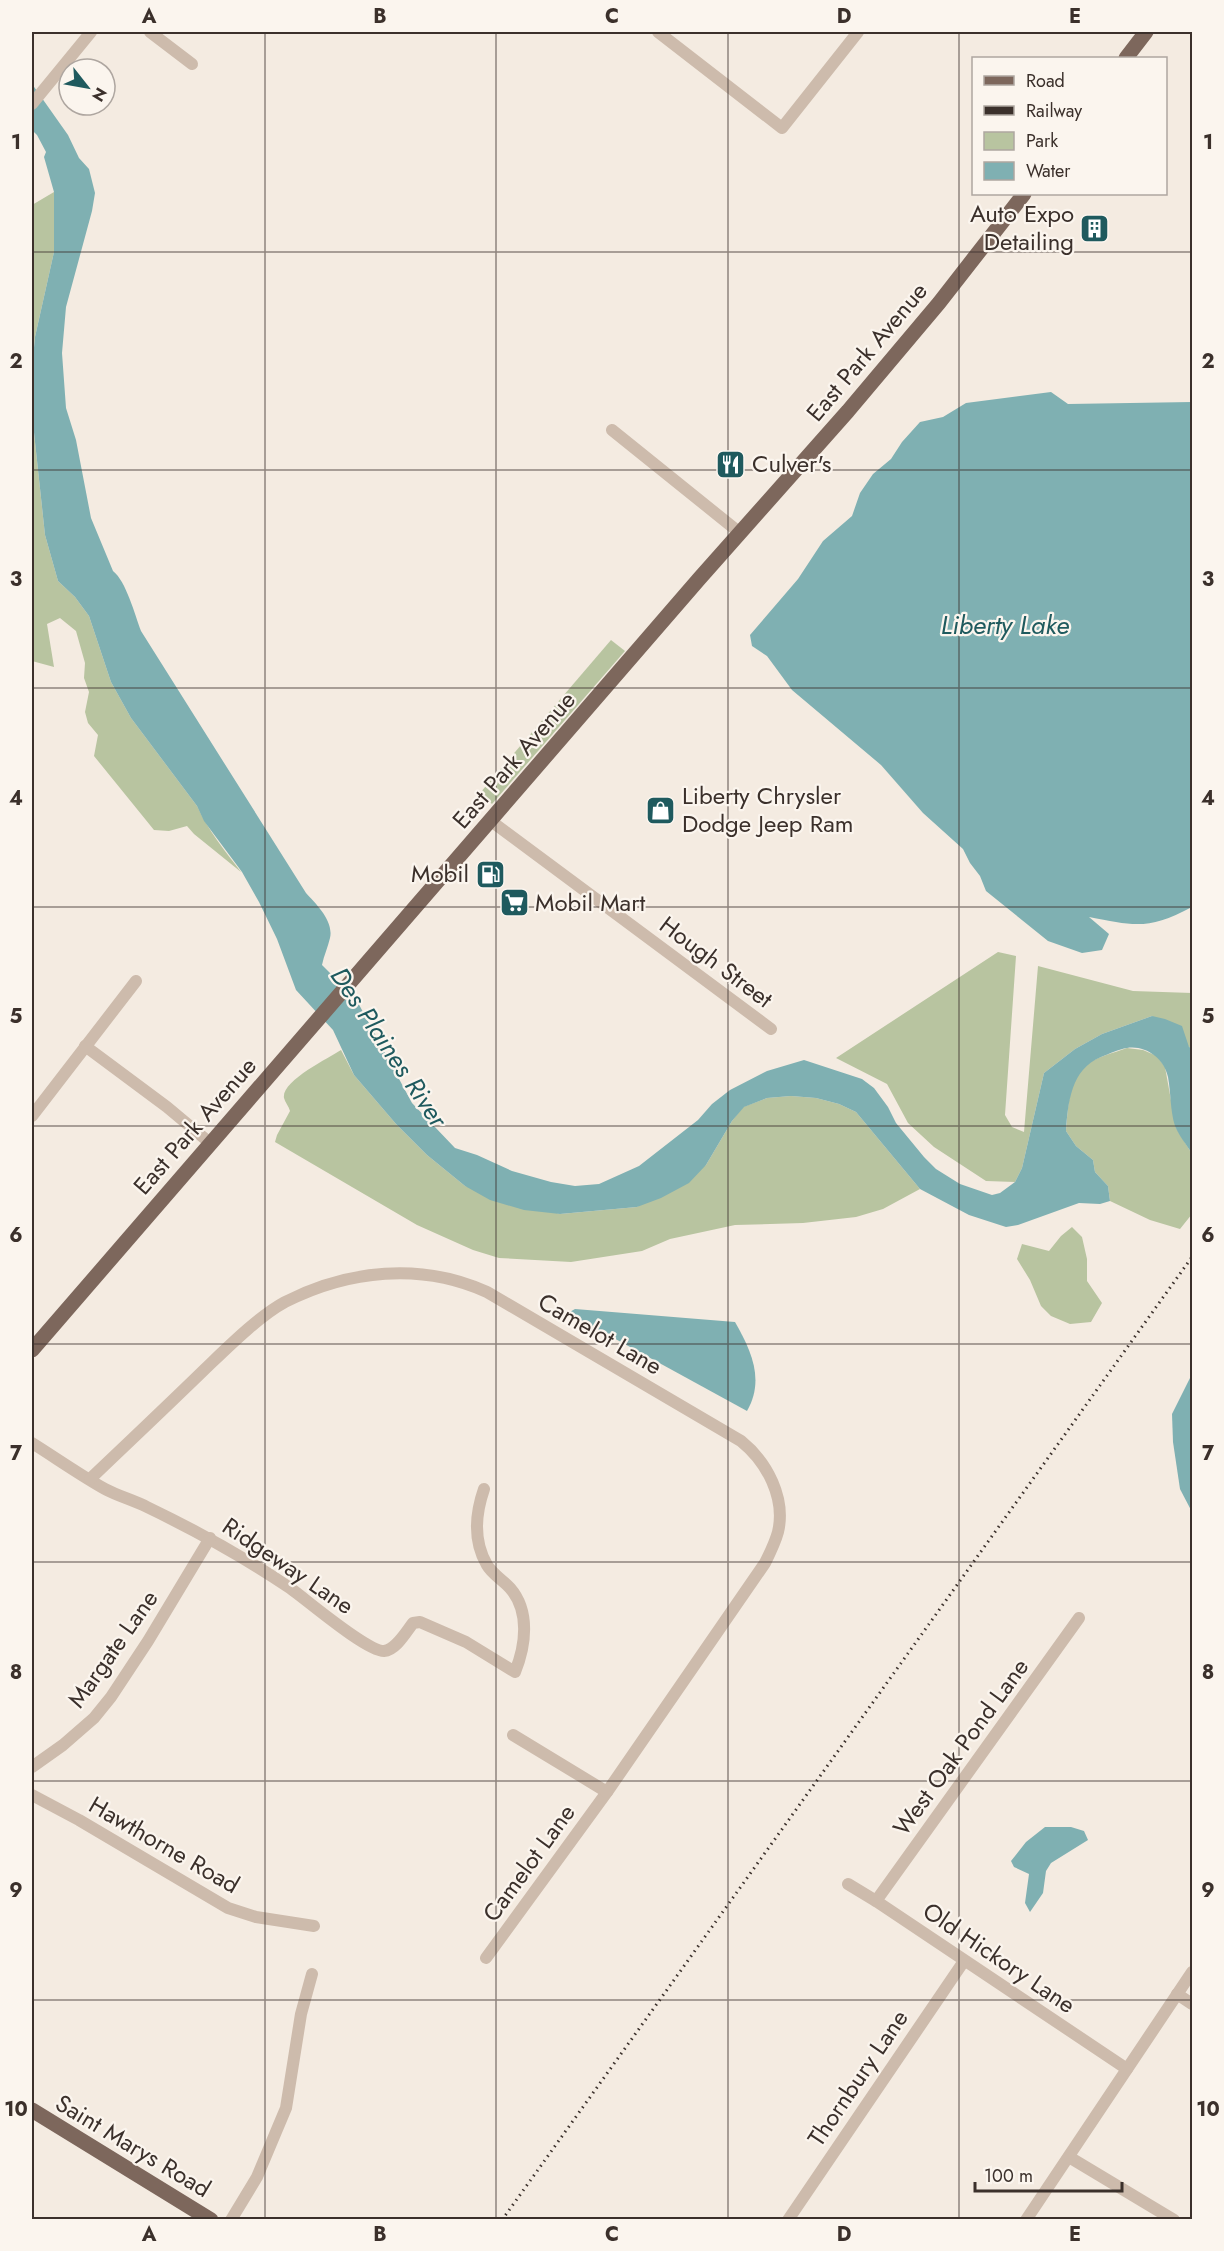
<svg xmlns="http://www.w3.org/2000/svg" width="1224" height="2251" font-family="Jost,sans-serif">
<rect width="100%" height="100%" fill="#f4ebe1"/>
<g fill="#b8c4a0">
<polygon points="54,192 54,252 35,337 32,368 32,205"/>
<path d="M 32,414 L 45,535 L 58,581 L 75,597 L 89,616 L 111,682 L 131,718 L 197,806 C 208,830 225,851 241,872 L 194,834 L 187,826 L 169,831 L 154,830 L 94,756 L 98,735 L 88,723 L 85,712 L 89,692 L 84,678 L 85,663 L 76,631 L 60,618 L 47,624 L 54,667 L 32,661 Z"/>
<polygon points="611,640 625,651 492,804 480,793"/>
<polygon points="998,952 1016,956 1005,1115 1012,1127 1024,1132 1038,966 1133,991 1192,993 1192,1048 1189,1047 1152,1016 1102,1034 1075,1049 1044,1073 1022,1168 1015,1182 986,1181 934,1147 908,1123 887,1084 836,1058"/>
<path d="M 1127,1048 L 1143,1050 L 1157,1056 L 1165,1067 L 1176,1128 L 1192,1154 L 1192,1214 L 1180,1229 L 1150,1220 L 1110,1201 L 1108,1186 L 1095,1172 L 1093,1160 L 1076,1146 L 1066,1131 C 1068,1111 1068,1083 1083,1067 C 1094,1057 1114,1053 1127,1048 Z"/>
<path d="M 341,1050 L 354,1075 L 396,1124 L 427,1155 L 465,1186 L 560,1214 L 637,1207 L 706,1165 L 732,1121 L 743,1107 L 767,1098 L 791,1096 L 816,1098 L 839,1104 L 856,1112 L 920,1189 L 883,1209 L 856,1217 L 803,1223 L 735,1225 L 670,1239 L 642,1251 L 571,1262 L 499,1258 L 473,1250 L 417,1225 L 275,1142 L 277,1135 L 290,1111 C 289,1107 285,1102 284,1098 C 281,1081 329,1058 341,1050 Z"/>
<polygon points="1072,1227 1082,1237 1087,1259 1087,1281 1102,1303 1091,1322 1070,1324 1051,1316 1041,1306 1030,1280 1017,1259 1022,1244 1049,1251 1061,1236"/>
</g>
<g fill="#7fb0b2">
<path d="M 32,84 L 68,135 L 79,158 L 89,169 L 95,193 L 92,211 L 66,307 L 62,353 L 66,408 L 76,440 L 91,518 L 113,571 C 126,581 135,615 141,631 L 306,893 C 316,904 334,921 330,938 C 328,947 324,955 322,965 L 356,999 L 412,1103 L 455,1148 L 477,1155 L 512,1171 L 551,1182 L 575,1186 L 599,1184 L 639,1166 L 698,1120 L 712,1104 L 730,1090 L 767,1071 L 804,1060 L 862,1079 L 874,1088 L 888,1107 L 896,1123 L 924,1157 L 936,1169 L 960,1184 L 992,1195 L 1000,1193 L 1015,1182 L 1022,1168 L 1044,1073 L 1075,1049 L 1102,1034 L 1152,1016 L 1165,1019 L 1182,1026 L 1189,1047 L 1192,1048 L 1192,1154 C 1187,1145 1179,1136 1175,1126 C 1170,1110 1171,1093 1168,1077 C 1164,1058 1145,1045 1127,1048 C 1119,1049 1109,1054 1101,1057 C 1071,1069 1068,1103 1066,1131 L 1076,1146 L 1093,1160 L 1095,1172 L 1108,1186 L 1110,1201 L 1100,1204 L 1079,1203 L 1018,1225 L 1006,1227 L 969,1215 L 920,1189 L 856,1112 L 839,1104 L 816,1098 L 791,1096 L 767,1098 L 744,1107 L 732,1121 L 706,1165 L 689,1183 L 661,1198 L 637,1207 L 560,1214 L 524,1210 L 490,1200 L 465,1186 L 427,1155 L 396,1124 L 354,1075 L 333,1030 L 296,990 L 277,939 L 259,902 L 242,872 L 204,821 L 197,806 L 131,718 L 111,682 L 89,616 L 75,597 L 58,581 L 45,535 L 32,414 L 32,368 L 35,337 L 54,252 L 54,192 L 44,157 L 46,152 L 37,135 L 32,130 Z"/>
<path d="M 1051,392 L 1068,404 L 1192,402 L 1192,907 C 1149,930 1135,926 1089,917 L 1109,934 L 1102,950 L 1082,953 L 1048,941 L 986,891 L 980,876 L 970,863 L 963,849 L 923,813 L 881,765 L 792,690 L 767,656 L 752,646 L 750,635 L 798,579 L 823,541 L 852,516 L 860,493 L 873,474 L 891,459 L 902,442 L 920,422 L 943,417 L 966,403 Z"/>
<path d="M 575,1309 L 735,1322 C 751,1350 765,1380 747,1411 L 568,1313 Z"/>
<polygon points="1192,1374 1192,1512 1180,1489 1173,1442 1172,1414"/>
<polygon points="1045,1827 1071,1827 1084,1831 1088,1840 1051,1863 1046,1871 1043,1893 1030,1912 1025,1903 1029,1874 1014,1867 1011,1861 1026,1842"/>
</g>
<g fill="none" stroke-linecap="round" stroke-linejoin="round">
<g stroke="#cdbbac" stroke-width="12">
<polyline points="150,32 192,64"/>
<polyline points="658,32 782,128 858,32"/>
<polyline points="32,104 91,32"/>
<polyline points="612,430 740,533"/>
<polyline points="491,821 771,1029"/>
<polyline points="85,1046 167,1107 210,1143"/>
<polyline points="32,1116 136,981"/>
<path d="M 32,1443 C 56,1458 80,1475 105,1489 C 118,1496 133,1500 147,1507 C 197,1531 244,1557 290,1588 C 307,1600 366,1651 384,1651 C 396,1650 406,1632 413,1623 L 420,1622 L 466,1642 L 515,1672 C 526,1645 530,1611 510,1588 C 503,1580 492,1574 487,1565 C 473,1541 475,1515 484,1489"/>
<path d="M 90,1479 C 129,1442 167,1406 205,1369 C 227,1348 259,1316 285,1302 C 348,1270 421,1262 487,1292 L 741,1441 C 767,1462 786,1498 778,1532 C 775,1543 770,1553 765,1563 L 607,1792 L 486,1958"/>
<polyline points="513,1735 607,1792"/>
<polyline points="32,1767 63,1745 94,1718 111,1697 148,1641 210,1538"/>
<polyline points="32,1795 79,1820 228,1908 256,1917 314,1926"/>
<polyline points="848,1884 876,1901 1127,2069"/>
<polyline points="876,1901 1079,1618"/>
<polyline points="1177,1994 1192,2004"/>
<polyline points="1069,2157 1174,2220"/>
<polyline points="231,2220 257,2177 286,2108 301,2014 312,1974"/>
<polyline points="788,2220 964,1961"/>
<polyline points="1026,2220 1192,1972"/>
</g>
<g stroke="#7d675c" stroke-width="15">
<polyline points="1126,58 1146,32"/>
<polyline points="32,1350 699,579 848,411 939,303 1024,194"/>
<polyline points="32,2110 211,2220"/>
</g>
<polyline stroke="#3b302b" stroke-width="3" stroke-dasharray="1.5 4.5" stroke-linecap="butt" points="502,2220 1192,1257"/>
</g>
<path fill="none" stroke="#3b302b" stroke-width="1.5" stroke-opacity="0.55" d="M 265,32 L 265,2220M 496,32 L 496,2220M 728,32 L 728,2220M 959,32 L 959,2220M 32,252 L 1192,252M 32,470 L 1192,470M 32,688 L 1192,688M 32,907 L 1192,907M 32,1126 L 1192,1126M 32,1344 L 1192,1344M 32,1562 L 1192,1562M 32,1781 L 1192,1781M 32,2000 L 1192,2000"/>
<defs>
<symbol id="building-square" viewBox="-11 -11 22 22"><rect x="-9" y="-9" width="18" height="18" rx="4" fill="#1f5a5e" stroke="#fbf5ee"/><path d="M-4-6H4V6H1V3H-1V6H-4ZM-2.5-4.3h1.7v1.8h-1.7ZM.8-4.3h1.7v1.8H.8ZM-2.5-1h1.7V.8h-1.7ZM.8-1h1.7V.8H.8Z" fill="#fff"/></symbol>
<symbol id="restaurant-square" viewBox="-11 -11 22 22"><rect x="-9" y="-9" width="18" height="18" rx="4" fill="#1f5a5e" stroke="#fbf5ee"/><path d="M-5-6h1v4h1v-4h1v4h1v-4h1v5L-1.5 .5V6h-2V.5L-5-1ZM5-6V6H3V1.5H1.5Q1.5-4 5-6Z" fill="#fff"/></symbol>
<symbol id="shop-square" viewBox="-11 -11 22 22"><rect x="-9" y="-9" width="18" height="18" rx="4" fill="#1f5a5e" stroke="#fbf5ee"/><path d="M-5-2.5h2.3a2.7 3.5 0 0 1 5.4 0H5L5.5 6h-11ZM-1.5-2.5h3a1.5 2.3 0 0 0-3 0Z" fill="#fff"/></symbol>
<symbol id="fuel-square" viewBox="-11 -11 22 22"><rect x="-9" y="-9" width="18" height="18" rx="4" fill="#1f5a5e" stroke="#fbf5ee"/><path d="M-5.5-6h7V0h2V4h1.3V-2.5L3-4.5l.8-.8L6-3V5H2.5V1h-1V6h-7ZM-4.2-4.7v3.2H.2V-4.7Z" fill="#fff"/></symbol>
<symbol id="supermarket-square" viewBox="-11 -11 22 22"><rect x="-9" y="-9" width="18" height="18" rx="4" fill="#1f5a5e" stroke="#fbf5ee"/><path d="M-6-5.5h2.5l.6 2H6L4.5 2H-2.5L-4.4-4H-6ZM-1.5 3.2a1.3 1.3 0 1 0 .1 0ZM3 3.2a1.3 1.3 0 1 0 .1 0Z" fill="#fff"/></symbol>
</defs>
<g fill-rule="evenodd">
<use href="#building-square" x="1078" y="212" width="33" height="33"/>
<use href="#restaurant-square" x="714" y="448" width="33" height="33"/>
<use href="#shop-square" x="644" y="794" width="33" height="33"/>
<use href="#fuel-square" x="474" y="858" width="33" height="33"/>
<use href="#supermarket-square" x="498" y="886" width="33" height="33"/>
</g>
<g text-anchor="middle" stroke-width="4.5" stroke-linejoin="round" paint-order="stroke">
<g font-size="24" fill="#3b302b" stroke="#fbf5ee" text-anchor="start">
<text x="1074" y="222" text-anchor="end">Auto Expo<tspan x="1074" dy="28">Detailing</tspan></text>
<text x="752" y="472">Culver's</text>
<text x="682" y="804">Liberty Chrysler<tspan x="682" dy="28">Dodge Jeep Ram</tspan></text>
<text x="469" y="882" text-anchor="end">Mobil</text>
<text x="535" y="911">Mobil Mart</text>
</g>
<g font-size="24" fill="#3b302b" stroke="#fbf5ee">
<text transform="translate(867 352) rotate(-50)" y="8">East Park Avenue</text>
<text transform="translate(514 760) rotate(-49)" y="8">East Park Avenue</text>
<text transform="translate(716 962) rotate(37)" y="8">Hough Street</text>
<text transform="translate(195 1126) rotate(-49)" y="8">East Park Avenue</text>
<text transform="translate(600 1334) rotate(30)" y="8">Camelot Lane</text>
<text transform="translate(288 1566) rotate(34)" y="8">Ridgeway Lane</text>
<text transform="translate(113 1649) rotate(-55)" y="8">Margate Lane</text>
<text transform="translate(961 1747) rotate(-54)" y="8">West Oak Pond Lane</text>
<text transform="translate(164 1845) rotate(30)" y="8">Hawthorne Road</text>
<text transform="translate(529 1863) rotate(-54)" y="8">Camelot Lane</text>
<text transform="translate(999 1958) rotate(34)" y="8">Old Hickory Lane</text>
<text transform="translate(858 2078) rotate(-56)" y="8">Thornbury Lane</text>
<text transform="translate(133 2146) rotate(31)" y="8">Saint Marys Road</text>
</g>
<g font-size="26" font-style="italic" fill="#1f5a5e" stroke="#fbf5ee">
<text x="1005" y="634">Liberty Lake</text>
<text transform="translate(389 1047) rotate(56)" y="9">Des Plaines River</text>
</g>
</g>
<rect width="1224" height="2251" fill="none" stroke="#fbf5ee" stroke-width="66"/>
<rect x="972" y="57" width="195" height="138" fill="#fbf5ee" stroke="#aea6a0" stroke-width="1.5"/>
<rect x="984" y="76" width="30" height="9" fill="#7d675c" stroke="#aea6a0" stroke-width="1.5"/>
<text x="1026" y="87" font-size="18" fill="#3b302b">Road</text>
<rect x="984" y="106" width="30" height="9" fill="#3b302b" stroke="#aea6a0" stroke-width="1.5"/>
<text x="1026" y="117" font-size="18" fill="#3b302b">Railway</text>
<rect x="984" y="132" width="30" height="18" fill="#b8c4a0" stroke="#aea6a0" stroke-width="1.5"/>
<text x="1026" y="147" font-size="18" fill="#3b302b">Park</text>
<rect x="984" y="162" width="30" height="18" fill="#7fb0b2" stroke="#aea6a0" stroke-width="1.5"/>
<text x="1026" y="177" font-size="18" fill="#3b302b">Water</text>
<g transform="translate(87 87) rotate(121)"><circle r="28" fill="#fbf5ee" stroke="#aea6a0" stroke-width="1.5"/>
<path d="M0-4.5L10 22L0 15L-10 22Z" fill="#1f5a5e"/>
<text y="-9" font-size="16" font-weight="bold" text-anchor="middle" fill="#3b302b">N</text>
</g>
<path d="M975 2182v9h147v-9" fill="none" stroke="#3b302b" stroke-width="3"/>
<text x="984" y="2182" font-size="18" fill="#3b302b" stroke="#fbf5ee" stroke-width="4.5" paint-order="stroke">100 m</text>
<rect x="33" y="33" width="1158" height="2185" fill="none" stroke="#3b302b" stroke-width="2"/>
<g font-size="20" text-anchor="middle" font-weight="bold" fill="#3b302b">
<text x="149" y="23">A</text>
<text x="380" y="23">B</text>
<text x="612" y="23">C</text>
<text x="844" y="23">D</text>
<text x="1075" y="23">E</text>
<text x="16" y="149">1</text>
<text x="1208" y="149">1</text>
<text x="16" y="368">2</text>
<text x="1208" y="368">2</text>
<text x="16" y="586">3</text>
<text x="1208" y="586">3</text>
<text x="16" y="805">4</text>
<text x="1208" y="805">4</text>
<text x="16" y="1023">5</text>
<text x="1208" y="1023">5</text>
<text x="16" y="1242">6</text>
<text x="1208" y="1242">6</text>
<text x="16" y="1460">7</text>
<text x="1208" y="1460">7</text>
<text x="16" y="1679">8</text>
<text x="1208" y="1679">8</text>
<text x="16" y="1897">9</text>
<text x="1208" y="1897">9</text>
<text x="16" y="2116">10</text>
<text x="1208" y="2116">10</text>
<text x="149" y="2241">A</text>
<text x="380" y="2241">B</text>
<text x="612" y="2241">C</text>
<text x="844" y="2241">D</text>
<text x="1075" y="2241">E</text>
</g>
</svg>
